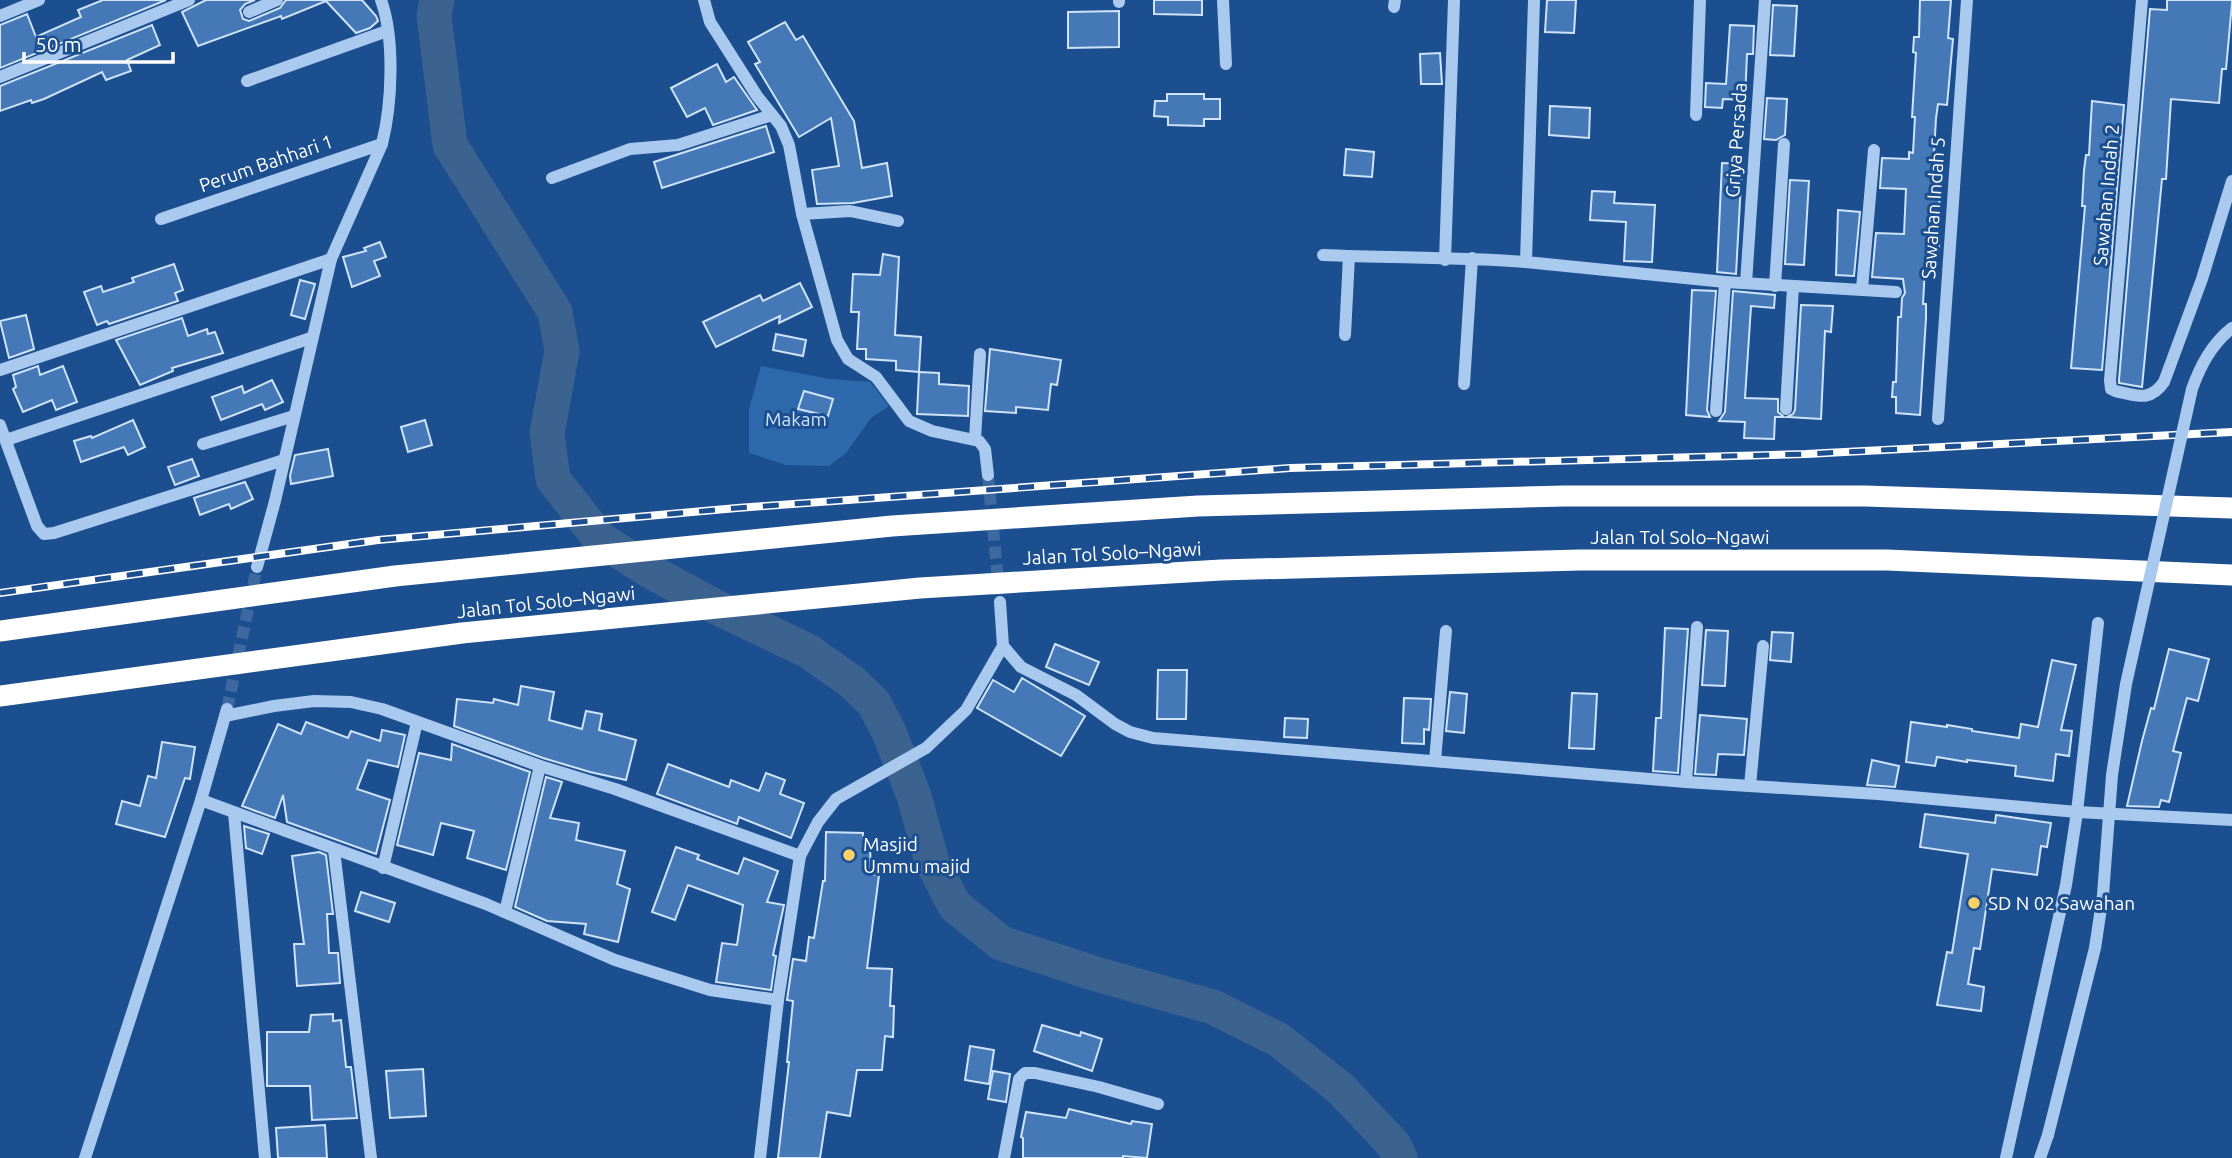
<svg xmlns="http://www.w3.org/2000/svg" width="2232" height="1158" font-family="Ubuntu,sans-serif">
<rect width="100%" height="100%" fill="#1b4f8f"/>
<polygon fill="#2e69ad" points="761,366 830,379 870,382 889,406 871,418 846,453 829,466 786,465 749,453 749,409"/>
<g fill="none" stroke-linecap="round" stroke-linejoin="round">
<polyline stroke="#3c6290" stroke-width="35" points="437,0 434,16 450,145 555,312 562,351 547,433 553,479 600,539 650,571 714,606 808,651 852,682 873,702 889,732 914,796 932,862 955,906 1001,943 1096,974 1213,1007 1279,1040 1340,1088 1394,1145 1400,1158"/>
</g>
<g fill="#4478b7" stroke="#cfe3fa" stroke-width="2">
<polygon points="103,0 166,0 0,68 0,25 27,14 36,37 81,17 78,10"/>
<polygon points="206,0 255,0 245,4 240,10 243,19 249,21 280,8 286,0 362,0 376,16 378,21 370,28 356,33 326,1 282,19 281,16 198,46 182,12"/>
<polygon points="1154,0 1202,0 1202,15 1154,14"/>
<polygon points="1547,0 1576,0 1574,33 1545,32"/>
<polygon points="1920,0 1951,0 1948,38 1953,39 1947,105 1938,104 1936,118 1934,154 1940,154 1939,251 1930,251 1929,268 1925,268 1923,304 1926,304 1926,318 1920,415 1896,413 1896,397 1892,397 1893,382 1896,382 1898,317 1901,317 1902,298 1905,293 1903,279 1872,277 1876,233 1904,234 1906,189 1880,188 1882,158 1909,159 1909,152 1913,153 1915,117 1912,117 1916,53 1913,52 1914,37 1919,37"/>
<polygon points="2167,0 2232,0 2232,3 2226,69 2222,69 2219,103 2171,99 2166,179 2162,179 2142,387 2119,383 2119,380 2150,9 2167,10"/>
<polygon points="1773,5 1797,6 1794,56 1770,55"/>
<polygon points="1119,11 1119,47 1068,48 1068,12"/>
<polygon points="785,22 796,40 803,36 854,121 862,168 887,163 892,196 853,203 817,204 812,170 839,166 831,118 799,137 755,64 760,62 748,42"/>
<polygon points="152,25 160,45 127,60 131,71 106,80 102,72 44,99 32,103 31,100 0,111 0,86"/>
<polygon points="1730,25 1754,26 1753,54 1747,54 1745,100 1723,99 1722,108 1705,107 1706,83 1726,84"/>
<polygon points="1440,53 1442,84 1421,84 1420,54"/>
<polygon points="717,64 726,82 734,77 757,110 713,125 705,108 687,117 671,88"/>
<polygon points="1167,94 1204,94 1204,99 1220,99 1220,119 1204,119 1204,126 1168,125 1168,117 1154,116 1155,101 1167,101"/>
<polygon points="1767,98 1787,99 1785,135 1776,140 1764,139"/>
<polygon points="2092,101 2124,105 2102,370 2071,368 2085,206 2082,206 2084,170 2086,155 2089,155"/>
<polygon points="1550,106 1590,108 1589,138 1549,135"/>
<polygon points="766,126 774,152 662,188 654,162"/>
<polygon points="1346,149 1374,152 1372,177 1344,175"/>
<polygon points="1722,163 1742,164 1736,274 1717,272"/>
<polygon points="1790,180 1809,181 1804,265 1785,264"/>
<polygon points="1592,191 1615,192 1614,203 1655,205 1652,262 1624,261 1626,222 1590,220"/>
<polygon points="1838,210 1860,212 1854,276 1836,275"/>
<polygon points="380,242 386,257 374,261 380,276 352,287 343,257 366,251 364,248"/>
<polygon points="883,254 899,257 895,335 921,337 919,372 896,370 896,361 866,359 866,349 857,349 859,312 851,312 853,274 880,275"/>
<polygon points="174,264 183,290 175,293 178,301 109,324 107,321 97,325 84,292 101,286 103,292 134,282 132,278"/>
<polygon points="300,280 315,284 305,319 291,315"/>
<polygon points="800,283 812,307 779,323 780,316 716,347 703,322 760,295 763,301"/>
<polygon points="1692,290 1716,291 1707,410 1710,417 1686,415"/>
<polygon points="1733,291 1775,295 1774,308 1751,306 1745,398 1778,399 1778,412 1784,417 1775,417 1774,439 1744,438 1745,422 1719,421 1725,412"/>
<polygon points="1801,305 1833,306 1831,332 1825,331 1821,419 1787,417 1793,414 1795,410"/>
<polygon points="26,315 34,349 9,358 0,321"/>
<polygon points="182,318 188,336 207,329 208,334 215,332 223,353 172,368 173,371 140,385 116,340"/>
<polygon points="776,334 806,340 803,356 773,350"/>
<polygon points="990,349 1061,360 1057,385 1051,384 1048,410 1016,407 1016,413 985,411"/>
<polygon points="38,366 40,375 63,366 77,402 56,410 52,400 23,412 13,389 16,387 13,375"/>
<polygon points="919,372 939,373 939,384 969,386 968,416 917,414"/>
<polygon points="272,380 283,402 265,410 262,404 221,420 212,397 242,386 244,393"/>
<polygon points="804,391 833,399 828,416 798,409"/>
<polygon points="133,420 145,447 128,455 124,447 81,462 74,441 91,436 92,438"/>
<polygon points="425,420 432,445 408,452 401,427"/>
<polygon points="328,449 333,476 291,484 290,476 295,455"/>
<polygon points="192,459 199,476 175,485 168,467"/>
<polygon points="245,482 253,499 231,509 229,504 200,515 194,498"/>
<polygon points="1665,628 1688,629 1678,773 1653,771 1656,718 1661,718"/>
<polygon points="1706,630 1728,631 1725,686 1702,685"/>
<polygon points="1772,632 1793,633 1791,662 1770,660"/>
<polygon points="1055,644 1099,662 1089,685 1046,667"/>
<polygon points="2169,649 2209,659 2198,701 2187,698 2173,751 2181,753 2169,802 2161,800 2159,807 2127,806 2142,741 2151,708 2154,709"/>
<polygon points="2052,660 2076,665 2061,730 2072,731 2069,756 2056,754 2053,781 2015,776 2016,766 1967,760 1967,762 1937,757 1935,766 1906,762 1911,722 1947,727 1947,725 1972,729 1972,731 2019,738 2021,724 2038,727"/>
<polygon points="1158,670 1187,670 1186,719 1157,719"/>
<polygon points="1022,678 1085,716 1061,756 977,708 993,680 1014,692"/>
<polygon points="521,686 554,692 549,720 582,729 586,711 602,714 599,730 636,740 626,780 590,772 543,758 454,726 457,699 493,703 494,699 518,705"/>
<polygon points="1450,692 1467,694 1464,733 1446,731"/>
<polygon points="1572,693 1597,694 1594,749 1569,748"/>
<polygon points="1404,698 1431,699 1429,730 1424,729 1424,744 1402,743"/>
<polygon points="1700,715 1747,719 1744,755 1718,754 1716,775 1695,774"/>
<polygon points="1285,718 1308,719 1307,738 1284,737"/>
<polygon points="306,722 348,738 351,731 380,741 382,730 405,735 398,767 368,760 357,789 390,800 376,854 287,822 283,795 275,818 242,806 278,724 301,734"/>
<polygon points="162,742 195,747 190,779 185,778 165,837 116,824 122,801 140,806 148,776 156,778"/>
<polygon points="452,744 530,772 506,870 467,858 474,831 441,823 433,855 397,845 419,753 451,760"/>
<polygon points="1872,760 1899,766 1895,787 1867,785"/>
<polygon points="668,764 729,787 731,780 759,791 766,773 785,780 780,794 804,803 791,838 739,817 737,824 657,794"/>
<polygon points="546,777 562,782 550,818 579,823 576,840 625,851 617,884 630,889 618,942 584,934 586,924 547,921 515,907"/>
<polygon points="1925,814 1995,823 1996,815 2051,823 2047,847 2041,846 2037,875 1992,869 1980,949 1974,948 1968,984 1984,987 1981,1011 1937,1005 1947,952 1952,953 1968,854 1920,847"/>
<polygon points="244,826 269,834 262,854 246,848"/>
<polygon points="826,832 863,833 863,844 870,844 871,874 879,875 867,968 892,969 890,1006 894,1006 893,1037 885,1036 882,1070 857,1070 850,1116 827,1112 820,1158 778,1158 789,1062 787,1062 793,1001 787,1000 793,959 806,961 809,937 814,938 823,881 825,881"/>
<polygon points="676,847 699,855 697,859 738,874 744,858 778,871 767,902 784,905 773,955 776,956 771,990 716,982 722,943 737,945 743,905 688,885 675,920 652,912"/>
<polygon points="319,852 326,855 333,914 327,914 329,953 338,953 340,983 297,986 294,944 304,944 292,856"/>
<polygon points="361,892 395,903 389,922 355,911"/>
<polygon points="333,1014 333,1021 341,1020 346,1067 351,1067 357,1118 312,1120 310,1086 267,1086 267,1032 309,1032 311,1015"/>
<polygon points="1042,1025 1080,1036 1081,1032 1102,1039 1092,1071 1034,1051"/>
<polygon points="970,1046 994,1050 989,1084 965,1080"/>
<polygon points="423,1069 426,1116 390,1118 386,1071"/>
<polygon points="993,1071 1010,1074 1006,1102 988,1099"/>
<polygon points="1069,1109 1131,1124 1132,1121 1152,1124 1147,1158 1123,1156 1123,1158 1023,1158 1023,1138 1021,1137 1026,1112 1066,1118"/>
<polygon points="325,1125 327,1158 278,1158 276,1128"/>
</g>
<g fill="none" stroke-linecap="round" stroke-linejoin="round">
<g stroke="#3d69a0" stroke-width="12" stroke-dasharray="12 6" stroke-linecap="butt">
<polyline points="988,475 1000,602"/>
<polyline points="227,709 257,567"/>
</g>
<g stroke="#a9c9ee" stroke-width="12">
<polyline points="704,0 710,22 757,96 781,126 789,145 802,214 837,340 848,359 876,377 909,421 932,431 979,441 985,449 988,475"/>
<polyline points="1119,0 1119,2"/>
<polyline points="1223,0 1226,64"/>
<polyline points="1534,0 1526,262 1725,282 1896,292"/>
<path d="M 2142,0 L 2110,380 L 2111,389 L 2115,391 C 2137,395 2149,403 2164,382 L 2202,279 L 2232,181"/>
<polyline points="1394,7 1395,0"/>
<polyline points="249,12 277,0"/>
<polyline points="0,16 39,0"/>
<polyline points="0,77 189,0"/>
<polyline points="247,81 387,31"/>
<polyline points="1696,115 1700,0"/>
<polyline points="552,178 630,149 678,145 772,115"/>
<polyline points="802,214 850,211 898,221"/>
<polyline points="161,219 382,144"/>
<path d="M 1323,255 C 1391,258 1459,257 1526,262"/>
<polyline points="1445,260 1454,0"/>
<polyline points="1746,283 1765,0"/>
<polyline points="1775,286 1784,144"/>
<polyline points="1862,289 1874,150"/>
<polyline points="1345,335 1349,256"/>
<polyline points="0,370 331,259"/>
<polyline points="1464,384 1472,258"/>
<polyline points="1786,409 1793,287"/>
<polyline points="1716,411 1725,282"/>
<polyline points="1938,419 1967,0"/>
<polyline points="0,425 37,526 44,534 54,533 284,460"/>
<polyline points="975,439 980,354"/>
<polyline points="6,440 311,338"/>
<polyline points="203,444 294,416"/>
<path d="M 257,567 L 275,501 L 331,259 L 382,144 C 392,104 395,39 381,0"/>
<polyline points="1000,602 1003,646 1021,667 1076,695 1115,724 1130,732 1153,738 1686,782 1878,794 2077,812 2232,820"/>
<polyline points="225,716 274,706 314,701 351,702 382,709 540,766 615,789 800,856"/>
<polyline points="1435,761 1446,631"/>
<polyline points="1686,782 1697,627"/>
<polyline points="1750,786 1763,646"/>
<polyline points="201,800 486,904 615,960 710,990 778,1000"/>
<polyline points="234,813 265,1158"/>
<polyline points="334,850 371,1158"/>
<polyline points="383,868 417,722"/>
<polyline points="505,912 540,766"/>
<polyline points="85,1158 201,800 227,709"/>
<polyline points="760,1158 778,1000 800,856 818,822 836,799 926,748 966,710 1003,646"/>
<polyline points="1004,1158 1019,1079 1025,1073 1035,1073 1099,1087 1158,1104"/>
<polyline points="2006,1158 2066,885 2077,812 2098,623"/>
<polyline points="2040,1158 2048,1135"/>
</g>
<g stroke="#fff" stroke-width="21">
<polyline points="0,631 395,576 892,526 1198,506 1564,496 1865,496 2232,508"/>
<polyline points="0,696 462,633 920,588 1221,570 1580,560 1887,560 2232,575"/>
</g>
<defs>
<polyline id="rail" points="0,593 378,540 737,508 1290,468 1806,454 2232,432"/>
</defs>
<use href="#rail" stroke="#fff" stroke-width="8"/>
<use href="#rail" stroke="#1b4f8f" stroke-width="5" stroke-dasharray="16" stroke-linecap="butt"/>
<path stroke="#a9c9ee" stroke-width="12" d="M 2048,1135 L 2095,948 L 2103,895 L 2112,775 L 2126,684 L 2192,389 C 2201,364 2212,344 2232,328"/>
</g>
<g fill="#ffd166" stroke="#1b4f8f" stroke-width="2.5">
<circle cx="849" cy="855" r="7"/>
<circle cx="1974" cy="903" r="7"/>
</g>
<g text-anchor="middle" stroke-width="6" stroke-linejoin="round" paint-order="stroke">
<g font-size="19" fill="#fff" stroke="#1b4f8f">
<text transform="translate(1736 140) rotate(-86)" y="7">Griya Persada</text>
<text transform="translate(266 163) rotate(-19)" y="7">Perum Bahhari 1</text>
<text transform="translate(2106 195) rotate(-85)" y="7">Sawahan Indah 2</text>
<text transform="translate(1933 208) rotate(-86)" y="7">Sawahan Indah 5</text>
<text x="1680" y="544">Jalan Tol Solo–Ngawi</text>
<text transform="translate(1112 553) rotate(-3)" y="7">Jalan Tol Solo–Ngawi</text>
<text transform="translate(546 602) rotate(-6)" y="7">Jalan Tol Solo–Ngawi</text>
</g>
<g font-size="19" fill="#cfe3fa" stroke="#1b4f8f">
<text x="796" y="426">Makam</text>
</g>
<g font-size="19" fill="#fff" stroke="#1b4f8f" text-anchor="start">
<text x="863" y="851">Masjid<tspan x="863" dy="22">Ummu majid</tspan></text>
<text x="1988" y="910">SD N 02 Sawahan</text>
</g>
</g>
<path d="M24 52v10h149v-10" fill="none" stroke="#ffffff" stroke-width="3.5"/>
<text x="35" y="52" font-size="21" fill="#ffffff" stroke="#1b4f8f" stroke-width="5" paint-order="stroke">50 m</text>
</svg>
